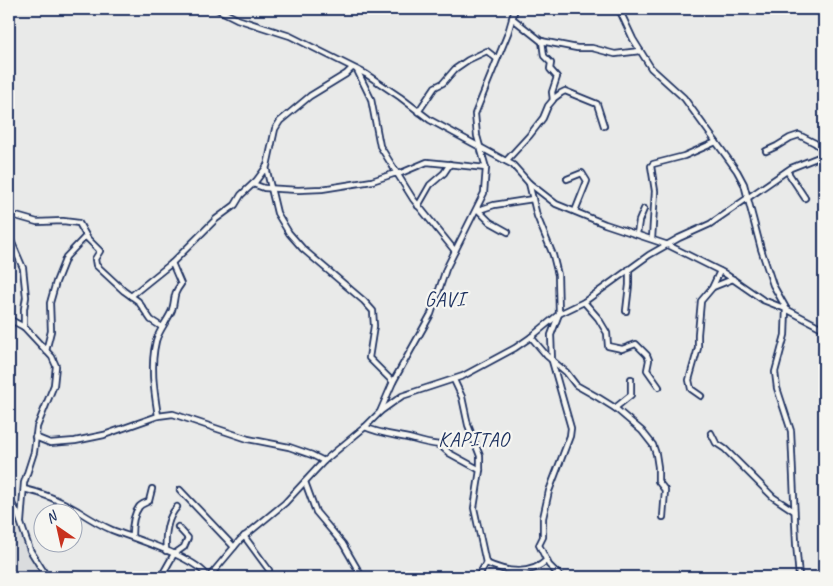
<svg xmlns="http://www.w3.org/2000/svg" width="833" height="586" font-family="Caveat,sans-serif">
<rect width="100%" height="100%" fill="#e9eae9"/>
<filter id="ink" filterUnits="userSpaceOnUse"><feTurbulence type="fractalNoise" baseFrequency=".02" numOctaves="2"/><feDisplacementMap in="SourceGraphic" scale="10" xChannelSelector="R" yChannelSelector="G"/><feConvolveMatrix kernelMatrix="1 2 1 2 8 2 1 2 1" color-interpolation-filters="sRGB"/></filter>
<g filter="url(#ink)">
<polygon fill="#dadcde" points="9,504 13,512 27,553 43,577 9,577"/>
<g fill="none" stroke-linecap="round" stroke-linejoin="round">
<defs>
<g id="minor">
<polyline points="217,9 237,19 290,36 366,74 400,97 430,120 513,165 529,183 556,204 605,224 668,245 724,273 763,300 786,309 824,329"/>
<polyline points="619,9 633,39 651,68 684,98 737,171 744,184 761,249 773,285 786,308 785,335 775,372 777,388 791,431 796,543 799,577"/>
<polyline points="512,18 541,41 577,48 592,48 615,54 640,51"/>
<polyline points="357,70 371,99 380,146 413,199 455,251"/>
<polyline points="553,99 561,93 565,91 597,104 604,126"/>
<polyline points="418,112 435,87 443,83 455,69 468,60 487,51 497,59"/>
<polyline points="766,151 777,146 790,138 799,135 815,143 824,150"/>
<polyline points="506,161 529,136 543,118 548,106 553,100 552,92 557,77 550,69 551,63 544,56 542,41"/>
<polyline points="266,167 277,213 289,233 303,249 364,301 373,311 374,326 369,358 393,382"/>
<polyline points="787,171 805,198"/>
<polyline points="567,179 582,173 587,181 575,211"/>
<polyline points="529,183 537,216 553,255 558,275 559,314 551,335 552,361 571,428 570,436 549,491 543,518 543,537 539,545 549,565 561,577"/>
<polyline points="253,184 264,188 298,190 322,189 372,181 393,174 401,173 427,162 486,168"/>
<polyline points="418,206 430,185 444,173 450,164"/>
<polyline points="478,210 490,222 508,232"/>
<polyline points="479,210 494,205 533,199"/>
<polyline points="9,214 37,222 63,221 79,223 88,239 100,251 95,259 96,265 124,291 138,301 151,320 162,327"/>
<polyline points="637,234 639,221 644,209"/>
<polyline points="9,236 23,268 26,297 24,309 24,327"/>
<polyline points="652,239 655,191 651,166 653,164 684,156 716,142"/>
<polyline points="713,287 733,279"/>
<polyline points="131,296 172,263 216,219 235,205 241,195 256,181 267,166 275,129 280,121 310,96 346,74 352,68"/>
<polyline points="584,302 598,318 607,333 608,346 622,349 636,344 647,355 649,360 647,370 659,387"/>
<polyline points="626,311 629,285 629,269"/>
<polyline points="9,319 24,327 52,357 56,366 54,385 37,427 34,452 24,483 21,522"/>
<polyline points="531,337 547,356 566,372 576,385 599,398 615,408 642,431 653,445 656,454 658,467 658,481 665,490 663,517"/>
<polyline points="46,351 51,331 50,303 56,282 66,257 86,236"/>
<polyline points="454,380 462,397 468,425 480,456 480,470 474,508 486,563 478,577"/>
<polyline points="701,396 691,389 689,380 698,348 698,334 701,301 712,288 720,271"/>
<polyline points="615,408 631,395 631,379"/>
<polyline points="381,411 402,396 463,376 515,348 531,337 559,314 584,302 649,255 679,238 710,224 791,168 824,155"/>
<path d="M 158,416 C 154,390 150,366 156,341 C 159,330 168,320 172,310 C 176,297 172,296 181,284 L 172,263"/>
<path d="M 365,427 C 380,434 396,435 412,439 C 422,442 429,444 440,445 L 449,453 L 480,470"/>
<polyline points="711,433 716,443 725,449 773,497 794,511"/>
<polyline points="35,437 50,443 75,441 104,435 158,416 173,414 248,439 289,447 312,455 324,461"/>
<polyline points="305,482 316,512 343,544 362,577"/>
<path d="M 24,489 C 42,493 63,502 78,511 C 89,518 100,525 112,530 C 135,539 196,557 208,577"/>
<polyline points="180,490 234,547"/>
<polyline points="9,499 17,512 30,550 47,577"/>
<path d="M 132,536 C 132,527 133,515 139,507 C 141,504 146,503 149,501 L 152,489"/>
<polyline points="244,536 269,570"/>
<path d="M 166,551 C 165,536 167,518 177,507"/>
<path d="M 486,563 C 506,572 529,577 547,560"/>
<polyline points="161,577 174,554 184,547 188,538 178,527"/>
<polyline points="209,577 240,540 285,503 324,461 365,427 380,412 393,382 431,314 446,269 484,193 486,168 477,136 475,114 508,33 515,9"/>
</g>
</defs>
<use href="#minor" stroke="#1b2f5e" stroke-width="8"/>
<use href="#minor" stroke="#f6f6f2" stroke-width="4.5"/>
</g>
</g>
<g text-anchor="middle" stroke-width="4.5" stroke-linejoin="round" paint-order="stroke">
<g font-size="20" letter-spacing="1" fill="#1b2f5e" stroke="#f6f6f2">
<text x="445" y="306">GAVI</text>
<text x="474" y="446">KAPITAO</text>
</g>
</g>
<rect width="833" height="586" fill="none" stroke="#f6f6f2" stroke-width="30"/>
<rect x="15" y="15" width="803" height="556" fill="none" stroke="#1b2f5e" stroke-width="2" filter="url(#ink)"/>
<g transform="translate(58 528) rotate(326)"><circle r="24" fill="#f6f6f2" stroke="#9ea6b7"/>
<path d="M0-4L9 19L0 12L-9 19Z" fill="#c8321e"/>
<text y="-8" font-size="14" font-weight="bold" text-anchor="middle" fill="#1b2f5e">N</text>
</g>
</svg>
